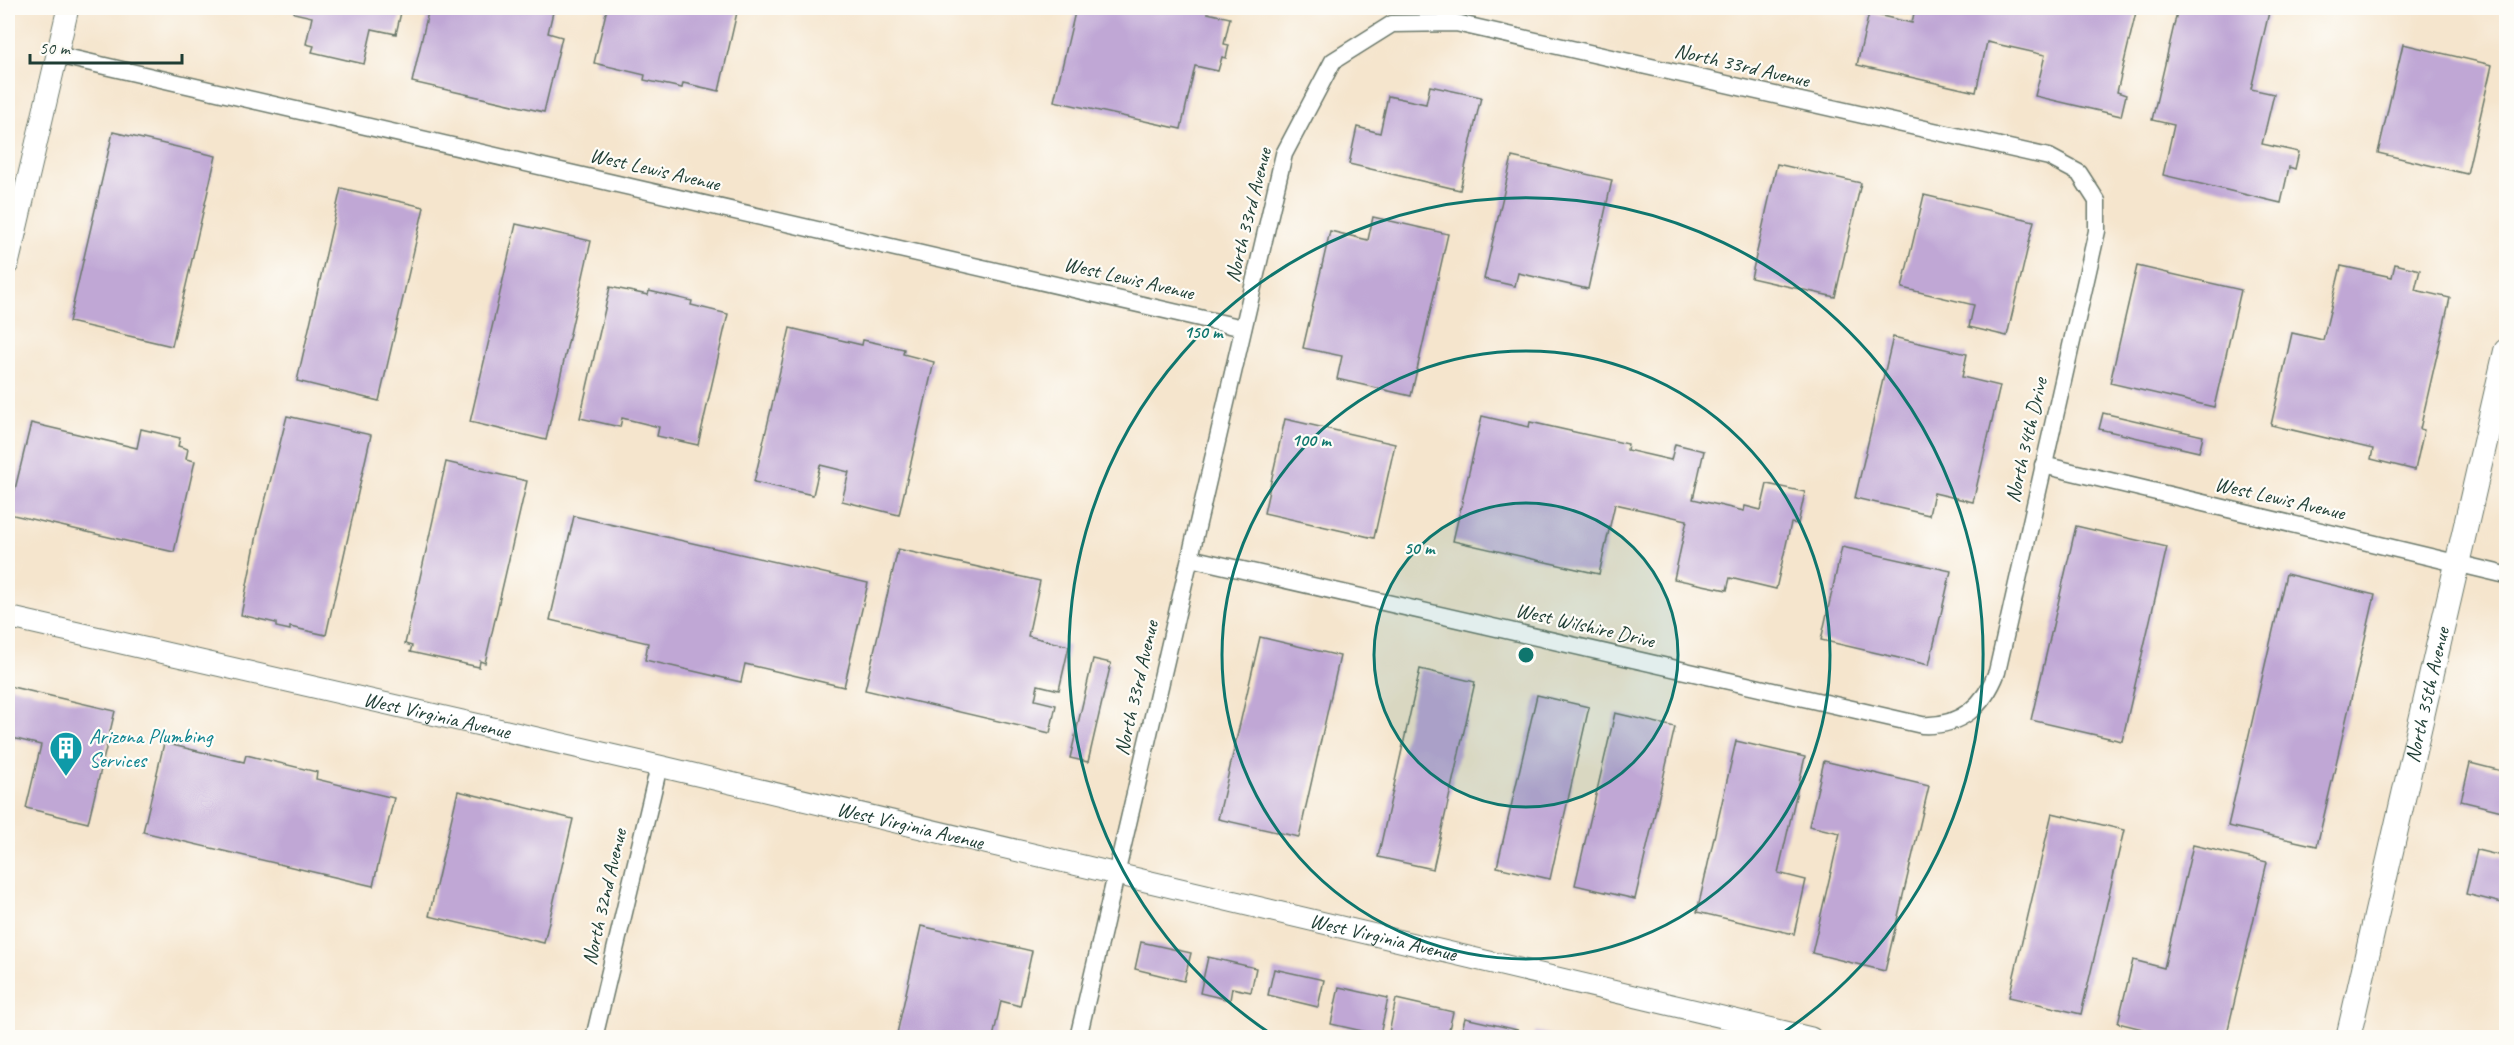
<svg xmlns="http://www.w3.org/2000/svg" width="2514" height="1045" font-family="Caveat,sans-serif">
<rect width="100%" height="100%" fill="#fdfcf7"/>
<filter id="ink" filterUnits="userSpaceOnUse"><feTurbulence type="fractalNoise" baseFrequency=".0167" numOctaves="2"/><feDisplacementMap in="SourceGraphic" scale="12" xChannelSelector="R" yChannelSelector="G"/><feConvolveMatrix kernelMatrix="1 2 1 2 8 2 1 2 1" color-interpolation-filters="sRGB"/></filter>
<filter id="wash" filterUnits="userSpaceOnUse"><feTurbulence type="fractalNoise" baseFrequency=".008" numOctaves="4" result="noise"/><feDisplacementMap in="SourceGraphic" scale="24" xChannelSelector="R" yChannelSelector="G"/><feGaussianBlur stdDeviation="1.35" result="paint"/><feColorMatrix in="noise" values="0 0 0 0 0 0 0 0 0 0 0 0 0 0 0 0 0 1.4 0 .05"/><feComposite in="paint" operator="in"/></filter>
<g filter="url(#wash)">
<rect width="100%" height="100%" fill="#f5e5cd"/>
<g id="blocks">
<g fill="#c0a7d5">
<polygon points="295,8 402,8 396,34 372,29 364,64 312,52 314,46 306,44 312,17 294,13"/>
<polygon points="429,8 554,8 548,33 562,37 544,112 412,82"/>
<polygon points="607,8 738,8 719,91 683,83 682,88 644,80 645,75 594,63"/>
<polygon points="1076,8 1209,8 1207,13 1230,18 1224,44 1229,45 1226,58 1222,57 1218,71 1195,66 1181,129 1054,101"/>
<polygon points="1915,8 2137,8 2117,92 2126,95 2121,116 2035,96 2045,55 1987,42 1976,92 1857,65 1869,13 1912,23"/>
<polygon points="2178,8 2270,8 2251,89 2274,94 2262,144 2299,152 2295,169 2289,167 2281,203 2163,175 2174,125 2152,120"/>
<polygon points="2298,8 2320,8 2318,13"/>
<polygon points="2403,44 2492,65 2467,174 2378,153"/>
<polygon points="1430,86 1481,97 1460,190 1349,164 1357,127 1380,133 1388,96 1426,104"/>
<polygon points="113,132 216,156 172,346 69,322"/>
<polygon points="1512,157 1612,180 1588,289 1518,273 1515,286 1484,279"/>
<polygon points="1777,164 1861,183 1835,297 1751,278"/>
<polygon points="341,188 424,207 379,401 297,381"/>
<polygon points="1924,195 2034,221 2007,336 1969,327 1974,305 1902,288"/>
<polygon points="1373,217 1448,234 1411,396 1337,379 1342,356 1303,348 1330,231 1368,240"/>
<polygon points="516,224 591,241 546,440 470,422"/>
<polygon points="2395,264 2420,270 2415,290 2450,298 2420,429 2424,430 2415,470 2371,459 2373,449 2271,425 2292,333 2323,340 2341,266 2392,277"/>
<polygon points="2137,266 2241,290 2214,407 2110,383"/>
<polygon points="610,287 648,295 649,291 692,301 691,305 728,314 698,445 657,436 659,427 622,418 620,427 580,418"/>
<polygon points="790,328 862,345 863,340 904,349 903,354 934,362 899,515 842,501 849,472 820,465 813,495 754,482"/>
<polygon points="1893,337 1967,354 1962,377 2000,386 1973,502 1934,493 1929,515 1855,498"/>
<polygon points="2103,413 2203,436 2199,452 2099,429"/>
<polygon points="287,416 371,435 326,635 290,627 290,630 276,627 276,623 241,615 259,525"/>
<polygon points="1482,416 1529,427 1530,422 1628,444 1627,450 1671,460 1675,444 1704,451 1693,499 1744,511 1745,506 1761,510 1767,484 1805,492 1798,524 1791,523 1776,589 1730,578 1727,590 1674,579 1687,520 1615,504 1599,574 1453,541"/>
<polygon points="1285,419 1395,444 1374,538 1264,513"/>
<polygon points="31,423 137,448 141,429 180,438 178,446 188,449 186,459 195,461 174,552 9,514"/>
<polygon points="446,462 527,481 485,663 480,661 479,667 410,652 412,646 405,644"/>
<polygon points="574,516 868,583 844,687 745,664 741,682 645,660 648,643 550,620"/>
<polygon points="2076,526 2167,547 2122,741 2031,720"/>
<polygon points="1842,547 1951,571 1929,665 1821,640"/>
<polygon points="898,549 1040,581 1028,636 1069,646 1059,690 1038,685 1035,700 1056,705 1050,733 865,690"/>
<polygon points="2286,574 2375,595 2317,846 2228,826"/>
<polygon points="1260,637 1340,656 1299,837 1218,819"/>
<polygon points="1093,659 1111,663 1088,762 1070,758"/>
<polygon points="1420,669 1475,682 1433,869 1378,857"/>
<polygon points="8,686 115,711 88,823 26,808 41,745 8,737"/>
<polygon points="1537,695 1589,707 1550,879 1497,867"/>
<polygon points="1615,713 1675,727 1635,899 1575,885"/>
<polygon points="1736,741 1805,757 1778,873 1806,880 1794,934 1697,912"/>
<polygon points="164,743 244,762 246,755 317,772 316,779 394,798 373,886 143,832"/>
<polygon points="1824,761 1929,786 1885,971 1812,953 1840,833 1809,826"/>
<polygon points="2470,763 2506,772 2506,812 2461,801"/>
<polygon points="458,791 573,819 544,943 429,916"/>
<polygon points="2052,813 2124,830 2081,1014 2009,997"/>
<polygon points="2193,845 2267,862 2226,1038 2179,1038 2118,1023 2133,960 2164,968"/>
<polygon points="2477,850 2506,857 2506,904 2466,894"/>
<polygon points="921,926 1032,951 1020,1006 1001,1001 993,1038 896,1038"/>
<polygon points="1141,942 1191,953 1184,981 1135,969"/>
<polygon points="1208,957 1256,968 1251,992 1232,988 1230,1000 1200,993"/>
<polygon points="1274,969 1324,980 1318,1007 1268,995"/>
<polygon points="1339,987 1388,998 1380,1035 1331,1024"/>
<polygon points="1396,999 1453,1012 1447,1038 1388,1038"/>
<polygon points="1465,1018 1518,1030 1516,1038 1460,1038"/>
<polygon points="1535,1031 1560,1037 1560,1038 1533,1038"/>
</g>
</g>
</g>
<g filter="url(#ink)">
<use href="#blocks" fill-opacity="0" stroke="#6a786a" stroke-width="1.5"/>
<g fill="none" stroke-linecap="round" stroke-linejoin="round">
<defs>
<g id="minor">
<polyline points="57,55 1243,328"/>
<polyline points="2043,465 2506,575"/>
<polyline points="594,1038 659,766"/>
<path d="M 1078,1038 L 1284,154 L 1333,61 L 1392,24 L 1456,23 L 2049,157 L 2079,173 L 2097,201 L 2097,231 L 1997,672 C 1984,706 1960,727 1922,725 L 1190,558"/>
</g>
<g id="tertiary">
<polyline points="8,264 68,8"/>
<path id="s1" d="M 8,617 L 659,766 L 1811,1038"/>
</g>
<g id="secondary">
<path id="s2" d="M 2348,1038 L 2506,351"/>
</g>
</defs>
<use href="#minor" stroke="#6a786a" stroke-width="19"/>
<use href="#tertiary" stroke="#6a786a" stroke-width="23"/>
<use href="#secondary" stroke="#6a786a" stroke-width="26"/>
<use href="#minor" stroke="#fff" stroke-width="16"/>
<use href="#tertiary" stroke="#fff" stroke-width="21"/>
<use href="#secondary" stroke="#fff" stroke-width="24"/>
</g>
</g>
<circle cx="1526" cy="655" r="152" fill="#0f766e" fill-opacity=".12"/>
<g fill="none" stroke="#0f766e" stroke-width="3">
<circle cx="1526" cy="655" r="152"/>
<circle cx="1526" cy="655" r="304"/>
<path d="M1274 1036A457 457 0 1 1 1778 1036"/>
</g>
<defs>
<symbol id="building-pin" viewBox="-11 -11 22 30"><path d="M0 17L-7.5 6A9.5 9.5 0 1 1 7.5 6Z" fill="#0f9aa8" stroke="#fdfcf7"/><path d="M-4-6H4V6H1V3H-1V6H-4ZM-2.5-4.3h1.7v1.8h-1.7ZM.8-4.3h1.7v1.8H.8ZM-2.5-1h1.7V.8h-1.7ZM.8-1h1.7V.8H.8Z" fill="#fff"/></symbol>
</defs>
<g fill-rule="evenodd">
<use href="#building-pin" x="47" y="729" width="38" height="52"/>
</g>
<g text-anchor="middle" stroke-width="4.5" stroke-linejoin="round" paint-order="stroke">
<g font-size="21" fill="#1f3d34" stroke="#fdfcf7">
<text transform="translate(1742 65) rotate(13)" y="7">North 33rd Avenue</text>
<text transform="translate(655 169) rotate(13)" y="7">West Lewis Avenue</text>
<text transform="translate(1248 215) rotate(-76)" y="7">North 33rd Avenue</text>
<text transform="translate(1129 278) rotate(13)" y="7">West Lewis Avenue</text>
<text transform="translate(2026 440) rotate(-77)" y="7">North 34th Drive</text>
<text transform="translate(2280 498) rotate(13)" y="7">West Lewis Avenue</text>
<text transform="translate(1585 625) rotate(13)" y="7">West Wilshire Drive</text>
<text transform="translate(1136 688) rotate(-77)" y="7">North 33rd Avenue</text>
<text dy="7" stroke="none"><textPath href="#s2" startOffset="352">North 35th Avenue</textPath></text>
<text dy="7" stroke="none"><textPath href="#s1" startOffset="440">West Virginia Avenue</textPath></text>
<text dy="7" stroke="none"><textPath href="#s1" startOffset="926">West Virginia Avenue</textPath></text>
<text transform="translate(604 897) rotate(-77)" y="7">North 32nd Avenue</text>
<text dy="7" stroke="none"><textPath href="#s1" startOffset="1412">West Virginia Avenue</textPath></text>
</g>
<g font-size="21" fill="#0d838f" stroke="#fdfcf7" text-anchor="start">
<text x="89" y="743">Arizona Plumbing<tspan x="89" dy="24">Services</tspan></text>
</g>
</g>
<circle cx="1526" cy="655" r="9" fill="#0f766e" stroke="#fdfcf7" stroke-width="3"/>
<g font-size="18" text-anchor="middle" font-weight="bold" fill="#0f766e" stroke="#fdfcf7" stroke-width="4.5" stroke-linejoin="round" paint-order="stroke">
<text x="1203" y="338">150 m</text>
<text x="1311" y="446">100 m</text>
<text x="1419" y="554">50 m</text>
</g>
<rect width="2514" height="1045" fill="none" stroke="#fdfcf7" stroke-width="30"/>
<path d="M30 54v9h152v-9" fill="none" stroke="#1f3d34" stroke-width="3"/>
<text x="39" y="54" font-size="18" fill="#1f3d34" stroke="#fdfcf7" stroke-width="4.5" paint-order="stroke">50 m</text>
</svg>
